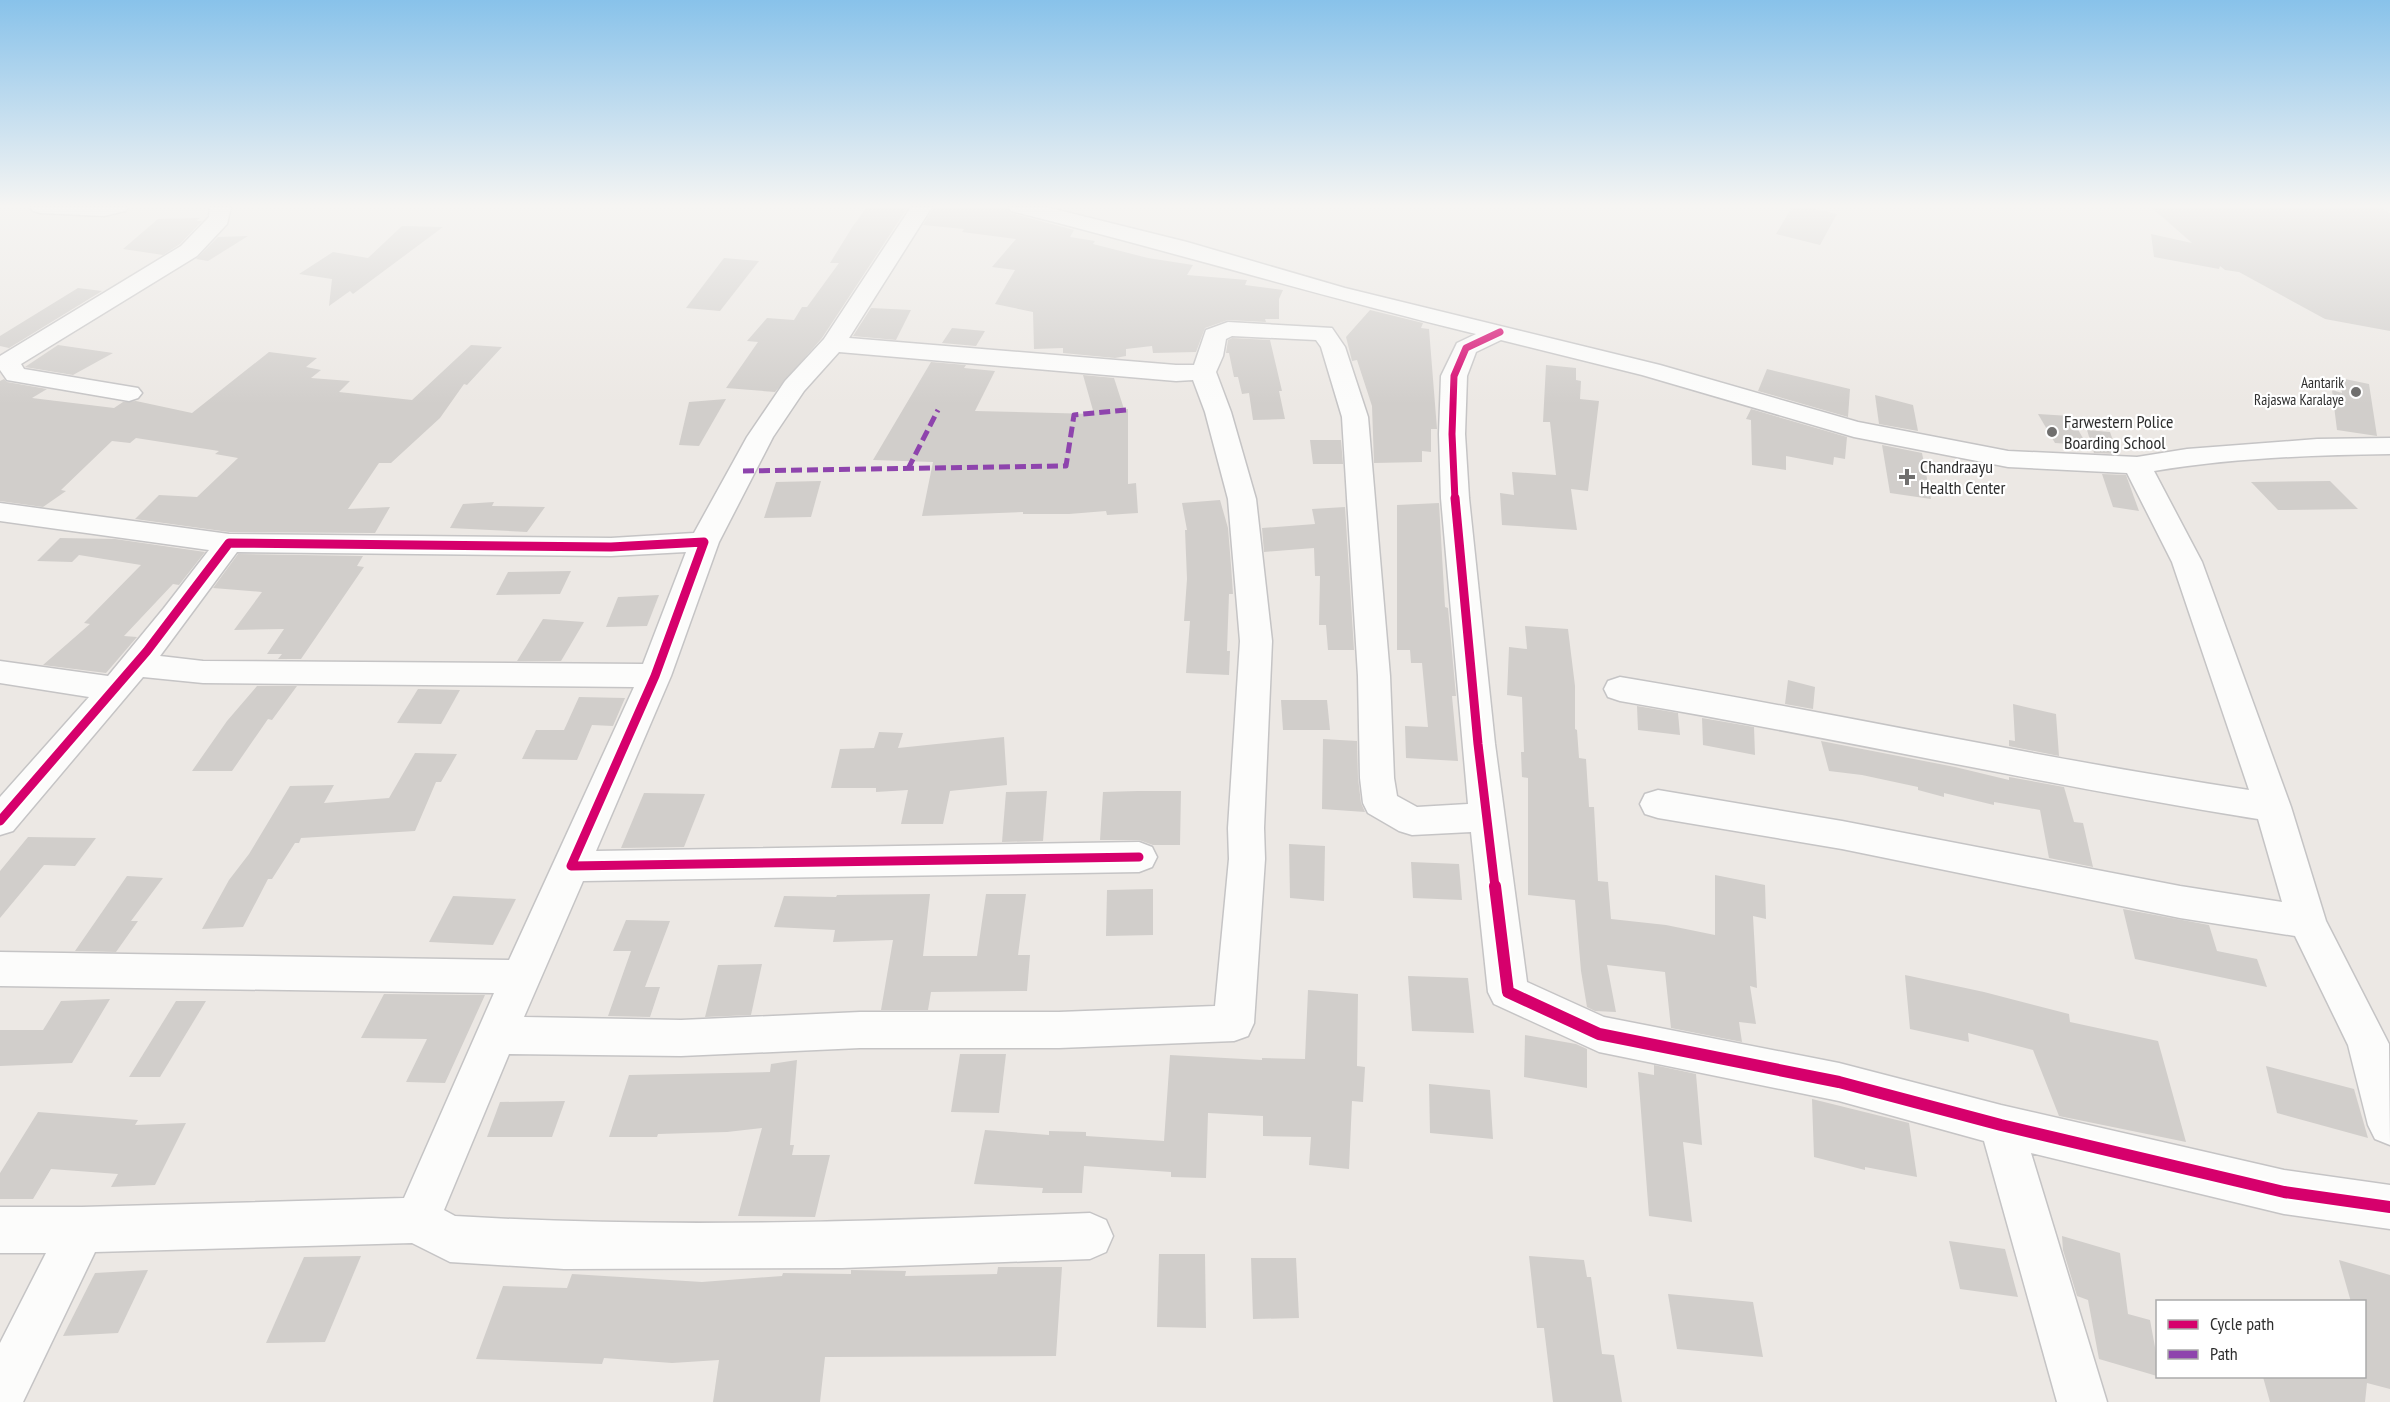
<svg xmlns="http://www.w3.org/2000/svg" width="2390" height="1402" font-family="'PT Sans Narrow',sans-serif">
<rect width="100%" height="100%" fill="#ece8e4"/>
<g fill="#d1cecb">
<polygon points="867,207 908,207 822,338 775,392 726,388 758,342 747,341 767,318 794,320 802,307 807,307 839,263 830,263 853,226"/>
<polygon points="934,207 1006,207 1010,213 1074,230 1070,237 1095,241 1093,244 1148,258 1193,265 1187,275 1247,280 1245,285 1283,290 1279,299 1279,319 1265,319 1266,322 1228,320 1205,328 1196,352 1153,353 1152,346 1126,349 1126,356 1115,358 1063,353 1063,348 1034,349 1033,312 995,304 1015,270 992,267 1016,239 962,232 964,229 923,225"/>
<polygon points="1792,207 1807,207 1837,214 1820,245 1776,234"/>
<polygon points="2151,207 2379,207 2390,213 2390,331 2325,319 2239,272 2225,270 2220,266 2219,269 2154,257 2151,234 2192,243"/>
<polygon points="200,218 196,221 202,221 180,244 163,255 123,249 158,219"/>
<polygon points="402,226 443,227 353,294 350,291 329,306 332,279 299,274 333,252 368,258"/>
<polygon points="248,236 208,261 196,259 218,237"/>
<polygon points="724,258 759,261 720,311 686,308"/>
<polygon points="78,288 102,291 9,348 0,346 0,336"/>
<polygon points="871,308 911,310 896,340 853,336"/>
<polygon points="1370,310 1423,323 1421,328 1429,329 1437,429 1431,429 1431,452 1422,451 1422,462 1374,463 1372,406 1357,360 1352,361 1346,337"/>
<polygon points="952,328 985,331 976,346 942,343"/>
<polygon points="1232,338 1270,340 1282,391 1279,391 1285,419 1253,420 1249,393 1242,394 1238,377 1234,377 1229,353 1226,353 1228,340"/>
<polygon points="58,345 113,353 73,375 25,367"/>
<polygon points="471,345 502,347 467,385 464,384 440,418 391,463 379,463 348,509 390,507 375,533 229,532 135,519 159,495 197,497 238,458 215,454 219,451 136,438 130,443 112,441 61,490 66,491 43,507 0,501 0,381 4,379 7,382 47,389 32,398 114,408 123,402 136,401 192,413 269,352 317,358 306,367 321,370 311,378 350,381 339,392 412,400"/>
<polygon points="931,362 966,365 964,368 995,371 975,411 1094,414 1083,375 1114,378 1124,409 1128,409 1128,484 1136,483 1138,513 1107,515 1106,511 1069,514 1023,514 1023,512 922,516 933,462 873,460"/>
<polygon points="1546,365 1576,368 1576,380 1581,381 1580,399 1599,401 1588,491 1571,489 1577,530 1502,525 1500,493 1514,495 1512,472 1556,475 1550,422 1543,422"/>
<polygon points="1767,369 1850,389 1848,417 1758,391"/>
<polygon points="2340,378 2369,384 2377,436 2337,430 2332,390 2342,393"/>
<polygon points="1875,395 1913,405 1918,431 1879,424"/>
<polygon points="726,399 699,446 679,445 689,402"/>
<polygon points="1751,409 1847,437 1845,459 1834,457 1833,465 1786,456 1786,470 1752,465 1751,420 1746,419"/>
<polygon points="2038,414 2070,416 2087,445 2055,443"/>
<polygon points="2087,430 2110,432 2118,454 2094,453"/>
<polygon points="1310,440 1341,440 1343,464 1313,464"/>
<polygon points="1882,445 1922,453 1931,499 1890,493"/>
<polygon points="2102,474 2126,475 2139,511 2113,507"/>
<polygon points="821,481 811,517 764,518 776,482"/>
<polygon points="2330,481 2358,509 2278,510 2251,482"/>
<polygon points="1220,500 1228,528 1231,565 1233,594 1229,594 1227,651 1230,651 1229,675 1186,673 1190,621 1184,621 1187,579 1185,530 1187,530 1182,503"/>
<polygon points="494,502 492,506 545,507 527,532 450,528 463,504"/>
<polygon points="1439,503 1445,607 1448,608 1456,696 1452,696 1458,761 1406,758 1405,726 1428,727 1422,663 1411,663 1410,650 1397,650 1397,505"/>
<polygon points="1345,507 1354,650 1328,650 1326,625 1319,625 1320,576 1315,576 1314,548 1264,552 1262,528 1315,524 1312,509"/>
<polygon points="60,538 115,539 205,552 179,585 173,584 124,636 137,637 106,673 43,665 90,624 84,623 141,565 79,555 72,562 37,561"/>
<polygon points="238,554 363,556 357,566 364,567 301,659 278,659 282,654 267,654 284,629 234,630 262,592 213,588"/>
<polygon points="571,571 560,594 496,595 508,572"/>
<polygon points="659,595 647,626 606,627 618,597"/>
<polygon points="543,619 584,622 561,661 517,661"/>
<polygon points="1525,626 1568,629 1575,686 1575,729 1577,730 1579,758 1586,759 1589,807 1594,807 1598,881 1608,882 1611,919 1666,925 1715,935 1715,875 1765,885 1766,919 1753,916 1757,988 1750,986 1756,1024 1739,1022 1742,1042 1671,1028 1665,972 1607,965 1616,1012 1595,1011 1587,1007 1581,971 1575,900 1528,895 1528,778 1522,777 1521,752 1524,752 1522,697 1507,695 1509,647 1527,649"/>
<polygon points="1788,680 1815,687 1813,709 1785,704"/>
<polygon points="257,686 297,686 272,720 268,719 232,771 192,771 227,721"/>
<polygon points="418,689 460,690 441,724 397,723"/>
<polygon points="579,697 625,698 613,726 592,725 577,760 522,759 536,730 564,730"/>
<polygon points="1281,700 1327,700 1330,730 1283,730"/>
<polygon points="2013,704 2056,714 2059,756 2009,746 2009,740 2015,741"/>
<polygon points="1637,706 1678,713 1680,735 1638,730"/>
<polygon points="1702,718 1754,727 1755,755 1703,745"/>
<polygon points="879,732 903,733 898,748 1004,737 1007,785 950,791 943,824 901,824 908,790 876,792 876,788 831,788 840,749 874,748"/>
<polygon points="1323,739 1357,741 1358,778 1361,803 1365,812 1322,809"/>
<polygon points="1821,741 1955,767 2009,780 2009,777 2064,787 2074,822 2083,823 2093,867 2049,858 2040,810 1994,802 1994,805 1944,793 1944,797 1918,790 1918,787 1862,775 1829,771"/>
<polygon points="415,753 457,754 441,782 436,782 415,831 301,838 299,843 295,843 272,879 268,879 243,927 202,929 229,880 249,854 290,786 334,785 324,803 389,798"/>
<polygon points="1047,791 1043,841 1002,842 1006,792"/>
<polygon points="1138,791 1181,791 1180,845 1153,845 1139,840 1100,840 1103,792"/>
<polygon points="644,793 705,794 684,847 621,848"/>
<polygon points="28,837 96,838 75,866 44,865 0,918 0,871"/>
<polygon points="1289,844 1325,846 1324,901 1290,898"/>
<polygon points="1411,862 1459,864 1462,900 1413,898"/>
<polygon points="127,876 163,878 131,921 138,921 116,952 75,951"/>
<polygon points="1153,889 1153,935 1106,936 1107,890"/>
<polygon points="930,894 923,956 977,956 986,894 1026,894 1018,955 1030,955 1027,991 931,992 928,1010 881,1010 893,940 833,942 835,930 774,927 784,896 836,897 837,895"/>
<polygon points="453,896 516,899 493,945 429,942"/>
<polygon points="2123,909 2209,925 2217,951 2257,959 2267,987 2135,959"/>
<polygon points="626,920 670,921 645,987 660,987 650,1017 608,1016 631,951 613,951"/>
<polygon points="762,964 751,1015 705,1017 718,965"/>
<polygon points="1905,975 1984,992 2069,1014 2070,1022 2158,1041 2186,1142 2059,1116 2033,1050 1968,1033 1969,1042 1910,1029"/>
<polygon points="1408,976 1468,978 1474,1033 1412,1031"/>
<polygon points="1308,990 1358,994 1357,1066 1365,1067 1363,1102 1352,1101 1349,1169 1309,1165 1311,1137 1263,1136 1263,1116 1208,1113 1206,1178 1171,1177 1171,1172 1084,1166 1082,1193 1042,1193 1043,1188 974,1184 985,1130 1049,1135 1049,1131 1086,1132 1086,1136 1164,1141 1170,1055 1262,1060 1262,1058 1305,1059"/>
<polygon points="384,994 485,995 445,1083 406,1082 427,1039 361,1038"/>
<polygon points="110,999 72,1063 0,1066 0,1030 43,1030 61,1001"/>
<polygon points="176,1001 206,1001 160,1077 129,1077"/>
<polygon points="1525,1035 1576,1044 1587,1049 1587,1088 1524,1077"/>
<polygon points="960,1054 1006,1054 999,1113 951,1112"/>
<polygon points="797,1060 790,1145 794,1145 792,1155 830,1155 815,1217 738,1216 762,1128 727,1132 658,1134 657,1137 609,1137 629,1075 770,1072 771,1064"/>
<polygon points="1654,1065 1696,1074 1702,1145 1683,1142 1692,1222 1649,1216 1638,1072 1654,1075"/>
<polygon points="2266,1066 2354,1089 2368,1138 2277,1113"/>
<polygon points="1429,1084 1490,1090 1493,1139 1430,1133"/>
<polygon points="1812,1099 1909,1123 1917,1177 1865,1167 1865,1170 1814,1157"/>
<polygon points="565,1101 552,1137 487,1137 500,1102"/>
<polygon points="38,1112 138,1120 135,1125 186,1123 155,1185 111,1187 118,1174 51,1169 33,1199 0,1199 0,1173"/>
<polygon points="2062,1236 2120,1253 2128,1314 2150,1320 2157,1358 2157,1376 2099,1359 2088,1300 2077,1296 2063,1250"/>
<polygon points="1949,1241 2005,1249 2018,1297 1960,1289"/>
<polygon points="1159,1254 1205,1254 1206,1328 1157,1327"/>
<polygon points="361,1256 325,1342 266,1343 304,1257"/>
<polygon points="1529,1256 1584,1260 1587,1277 1591,1277 1602,1354 1614,1355 1622,1402 1553,1402 1544,1328 1537,1328"/>
<polygon points="1251,1258 1296,1258 1299,1318 1253,1319"/>
<polygon points="2339,1260 2390,1275 2390,1389 2367,1383 2365,1402 2270,1402 2263,1377 2364,1377 2364,1302 2351,1302"/>
<polygon points="998,1267 1062,1267 1056,1356 825,1357 820,1402 713,1402 719,1360 672,1363 604,1358 602,1364 476,1359 503,1286 567,1288 572,1274 702,1282 782,1276 783,1273 851,1274 851,1270 906,1271 905,1276 997,1274"/>
<polygon points="148,1270 118,1333 63,1336 95,1273"/>
<polygon points="1668,1294 1753,1302 1763,1357 1677,1349"/>
</g>
<g fill="none" stroke-linecap="round" stroke-linejoin="round">
<defs>
<g id="minor">
<polygon points="30,207 128,207 125,211 104,216 40,213 33,211"/>
<polygon points="210,207 231,207 227,224 197,256 21,364 24,369 138,388 142,393 138,398 129,401 7,380 0,370 0,356 181,246 209,217"/>
<path d="M 911,207 L 932,207 L 849,338 L 1176,365 L 1194,365 L 1206,330 L 1228,322 L 1332,328 L 1345,347 L 1368,417 L 1390,676 L 1394,778 L 1397,796 L 1417,807 L 1468,804 L 1441,498 L 1439,434 L 1441,376 L 1457,343 L 1476,334 C 1320,296 1166,250 1011,211 L 1008,207 L 1046,207 L 1187,242 L 1345,288 L 1660,365 L 1858,422 L 2008,451 L 2137,457 L 2187,449 L 2317,439 L 2390,438 L 2390,454 C 2311,455 2232,458 2154,471 L 2202,562 L 2291,807 L 2326,921 L 2389,1044 L 2390,1145 L 2375,1139 L 2368,1125 L 2348,1045 L 2295,936 L 2180,918 L 1842,849 L 1658,818 L 1645,814 L 1640,804 L 1645,794 L 1658,790 L 1842,821 L 2180,886 L 2282,902 L 2258,819 C 2045,785 1833,737 1620,701 L 1608,697 L 1604,689 L 1608,681 L 1620,677 C 1830,712 2039,758 2249,790 L 2172,562 L 2127,473 L 2008,467 L 1854,437 L 1642,375 L 1501,340 L 1476,352 L 1467,376 L 1465,434 L 1469,498 L 1495,744 L 1527,982 L 1604,1017 L 1839,1063 L 2001,1105 L 2284,1170 L 2390,1185 L 2390,1229 L 2284,1214 L 2031,1153 L 2107,1402 L 2057,1402 L 1984,1141 L 1839,1101 L 1599,1052 L 1494,1004 L 1488,992 L 1471,832 L 1412,835 L 1399,831 L 1368,813 L 1363,803 L 1360,778 L 1358,676 L 1342,417 L 1321,347 L 1316,340 L 1232,336 L 1226,339 L 1223,356 L 1216,372 L 1231,412 L 1256,499 L 1272,641 L 1264,828 L 1265,859 L 1254,1023 L 1248,1036 L 1234,1041 L 1059,1048 L 860,1048 L 681,1056 L 509,1054 L 444,1210 L 455,1216 C 666,1229 878,1221 1090,1213 L 1106,1220 L 1113,1236 L 1106,1252 L 1090,1259 L 842,1268 L 564,1269 L 450,1262 L 412,1243 L 95,1252 L 23,1402 L 0,1402 L 0,1343 L 46,1253 L 0,1253 L 0,1207 L 82,1207 L 404,1198 L 494,993 L 0,986 L 0,952 L 509,960 L 634,687 L 203,683 L 143,677 L 13,831 L 0,835 L 0,797 L 89,697 L 0,683 L 0,661 L 108,676 L 164,608 L 209,550 L 0,521 L 0,503 L 229,534 L 611,538 L 694,533 L 747,437 L 785,381 L 824,339 ZM 839,352 L 1176,381 L 1193,380 L 1205,412 L 1228,499 L 1240,641 L 1228,828 L 1229,859 L 1215,1006 L 1059,1012 L 860,1012 L 681,1020 L 524,1017 L 583,881 L 1139,872 L 1152,867 L 1157,857 L 1152,847 L 1139,842 L 596,851 L 671,676 L 719,542 L 773,437 L 804,391 ZM 237,552 L 611,556 L 686,552 L 643,664 L 203,661 L 160,656 Z"/>
</g>
</defs>
<use href="#minor" stroke="#c5c4c5" stroke-width="3"/>
<use href="#minor" fill="#fcfcfb" fill-rule="evenodd"/>
<g stroke="#8e44ad" stroke-width="5" stroke-dasharray="11 5" stroke-linecap="butt">
<polyline points="908,469 938,410"/>
<polyline points="743,471 1066,466 1074,415 1126,410"/>
</g>
<defs>
<polyline id="cycleway-far2" points="1455,500 1452,434 1454,376 1466,348 1500,332"/>
<g id="cycleway-far1">
<polyline points="1455,498 1478,744 1495,887"/>
<polyline points="0,821 147,651 229,543 611,547 704,542 655,676 571,866 1139,857"/>
</g>
<polyline id="cycleway" points="1495,886 1508,992 1599,1034 1839,1082 2001,1125 2284,1192 2390,1207"/>
</defs>
<use href="#cycleway-far2" stroke="#fff" stroke-width="10"/>
<use href="#cycleway-far1" stroke="#fff" stroke-width="13"/>
<use href="#cycleway" stroke="#fff" stroke-width="16"/>
<use href="#cycleway-far2" stroke="#d6006c" stroke-width="7"/>
<use href="#cycleway-far1" stroke="#d6006c" stroke-width="9"/>
<use href="#cycleway" stroke="#d6006c" stroke-width="12"/>
</g>
<linearGradient id="sky" x2="0" y2="1"><stop stop-color="#88c2ea"/><stop offset="0.51" stop-color="#f6f5f3"/><stop offset="1" stop-color="#f6f5f3" stop-opacity="0"/></linearGradient>
<rect width="2390" height="404" fill="url(#sky)"/>
<g fill="#706f6e" stroke="#fff" stroke-width="2">
<circle cx="2356" cy="392" r="6"/>
<circle cx="2052" cy="432" r="6"/>
<path d="M1904 468h6v6h6v6h-6v6h-6v-6h-6v-6h6z"/>
</g>
<g text-anchor="middle" stroke-width="4.5" stroke-linejoin="round" paint-order="stroke">
<g font-size="15" fill="#2e2e2e" stroke="#fff" text-anchor="end">
<text x="2344" y="388">Aantarik<tspan x="2344" dy="17">Rajaswa Karalaye</tspan></text>
</g>
<g font-size="18" fill="#2e2e2e" stroke="#fff" text-anchor="start">
<text x="2064" y="428">Farwestern Police<tspan x="2064" dy="21">Boarding School</tspan></text>
<text x="1920" y="473">Chandraayu<tspan x="1920" dy="21">Health Center</tspan></text>
</g>
</g>
<rect x="2156" y="1300" width="210" height="78" fill="#ffffff" stroke="#ababab" stroke-width="1.5"/>
<rect x="2168" y="1320" width="30" height="9" fill="#d6006c" stroke="#ababab" stroke-width="1.5"/>
<text x="2210" y="1330" font-size="18" fill="#2e2e2e">Cycle path</text>
<rect x="2168" y="1350" width="30" height="9" fill="#8e44ad" stroke="#ababab" stroke-width="1.5"/>
<text x="2210" y="1360" font-size="18" fill="#2e2e2e">Path</text>
</svg>
